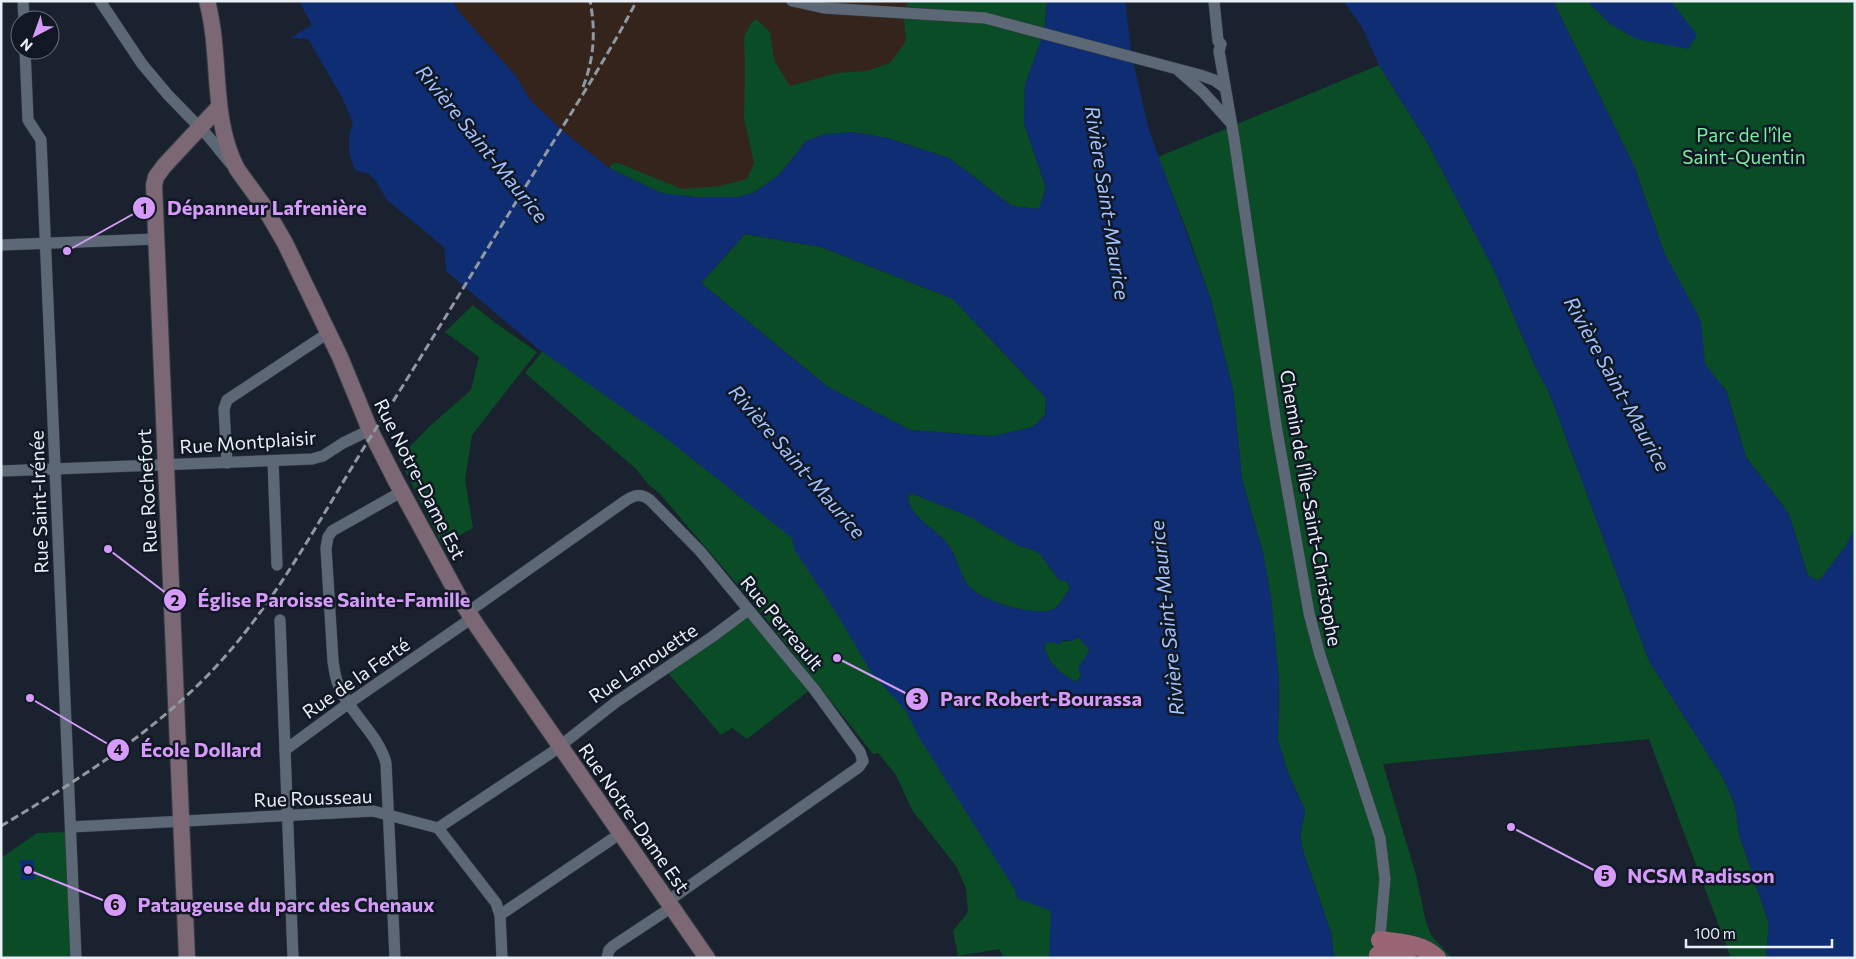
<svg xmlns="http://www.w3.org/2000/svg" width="1856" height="959" font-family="Commissioner,sans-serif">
<rect width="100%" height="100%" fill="#19222e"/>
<polygon fill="#35241c" points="452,1 1047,1 779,175 694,197 609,168 570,137 531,101 516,76 460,13"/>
<g fill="#094c26">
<polygon points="912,1 1047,1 1044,32 1025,85 1024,123 1046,188 1039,209 1012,206 949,158 887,138 852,132 806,141 779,175 753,193 737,197 694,197 661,193 609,168 613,163 618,163 682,189 720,186 747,179 754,163 744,118 745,65 744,37 751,23 756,19 770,32 774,60 790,86 837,73 867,71 890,63 906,41 903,11 909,2"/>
<polygon points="1553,1 1855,1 1855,529 1845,547 1819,581 1808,576 1789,514 1746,457 1726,390 1709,372 1555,108 1658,235 1635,168"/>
<polygon points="1379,65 1427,142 1494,270 1535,366 1549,392 1649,661 1723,778 1735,805 1739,834 1769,924 1766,954 1767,958 1731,958 1649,739 1383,764 1416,875 1426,922 1431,935 1452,958 1334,958 1331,933 1303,851 1300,836 1305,810 1288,773 1278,740 1279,682 1271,598 1263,553 1242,480 1233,390 1210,297 1188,234 1158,157"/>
<polygon points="745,234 821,247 953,299 1046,398 1045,415 1033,427 993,436 910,430 828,387 701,283"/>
<polygon points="473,305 494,322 537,352 472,435 465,480 473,528 442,545 399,458 430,426 471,390 479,357 445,332"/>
<polygon points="546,347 796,534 1063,913 1058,958 1004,958 999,949 958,956 953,931 968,912 966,888 956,866 912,810 896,775 878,753 873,754 754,604 660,494 649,485 636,469 525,373"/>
<path d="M 913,494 L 971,517 L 1019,546 L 1034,550 L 1040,554 L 1059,580 L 1067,581 L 1070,588 C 1066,594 1061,604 1054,609 C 1036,618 980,601 968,585 C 958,572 958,555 945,541 C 933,527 908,516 908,495 Z"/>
<polygon points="751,612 810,690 747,739 732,728 721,735 668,673"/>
<path d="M 1078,637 L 1089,649 L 1088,655 L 1079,666 C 1081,673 1082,678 1075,682 L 1060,672 L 1050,661 L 1044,647 L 1048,642 L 1072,641 Z"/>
<polygon points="67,832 73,958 1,958 1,858 37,833"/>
</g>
<g fill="#0f2d72" fill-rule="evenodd">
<path d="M 299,1 L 452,1 L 460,13 L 516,76 L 531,101 L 570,137 L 609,168 L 661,193 L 694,197 L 737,197 L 753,193 L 779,175 L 806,141 L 825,134 L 852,132 L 887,138 L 949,158 L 1012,206 L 1039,209 L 1046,188 L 1024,123 L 1025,85 L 1044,32 L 1047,1 L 1125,1 L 1132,57 L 1149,130 L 1210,297 L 1233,390 L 1242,480 L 1263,553 L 1271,598 L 1279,682 L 1278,740 L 1288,773 L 1305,810 L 1300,836 L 1303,851 L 1331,933 L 1334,958 L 1049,958 L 1051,911 L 1017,898 L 1014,888 L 920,739 L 906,711 L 871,672 L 837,614 L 794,549 L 792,538 L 663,436 L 537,348 L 446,271 L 444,247 L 387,200 L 376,181 L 369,174 L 355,170 C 348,152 346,142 353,123 L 342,97 L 308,39 L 290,38 L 312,25 ZM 745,234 L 821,247 L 953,299 L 1046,398 L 1045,415 L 1033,427 L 993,436 L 910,430 L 828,387 L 701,283 ZM 913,494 L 970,517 L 1019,546 L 1034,550 L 1040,554 L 1059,580 L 1067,581 L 1070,588 C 1066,594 1061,605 1054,609 C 1036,618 980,601 968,585 C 958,572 958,555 945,541 C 933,527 908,516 908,495 ZM 1078,637 L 1089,649 C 1087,657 1080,662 1078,670 L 1081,675 L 1079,680 L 1075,682 L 1060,672 L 1050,661 L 1044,647 L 1048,642 L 1056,643 L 1059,645 L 1063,640 L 1072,641 Z"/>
<polygon points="1343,1 1553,1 1635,168 1664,252 1701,321 1705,364 1726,391 1746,457 1789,514 1808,576 1819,581 1845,547 1855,529 1855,958 1767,958 1766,954 1769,924 1739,834 1735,805 1723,778 1649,661 1549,392 1535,366 1494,270 1427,142 1379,65 1362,27"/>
<polygon points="1587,1 1671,1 1697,35 1688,49 1636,39 1610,24"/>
<polygon points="20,860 34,860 35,879 21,880"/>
</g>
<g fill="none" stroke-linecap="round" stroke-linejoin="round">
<defs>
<g id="street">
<polyline points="23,1 24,20"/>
<polyline points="100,1 142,64 168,95 208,136 230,163"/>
<polyline points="792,1 824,8 985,18 1200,75 1214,80 1225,88"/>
<polyline points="1214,1 1218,41 1221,44 1219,51 1234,138 1276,425 1309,613 1320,655 1380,838 1385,879 1379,947"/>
<polyline points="25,50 28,120 41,140 76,958"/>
<polyline points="1179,71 1203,92 1231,123"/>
<polyline points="1,245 156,239"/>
<polyline points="273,461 277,565"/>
<polyline points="227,463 224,409 227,400 328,333"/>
<polyline points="1,471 312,459 323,456 343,443 370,430"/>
<path d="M 468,612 L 625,501 C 634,495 640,493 650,500 L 700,551 L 814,689 L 860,752 L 863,761 L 859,767 L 668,901"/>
<polyline points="280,620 293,958"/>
<polyline points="285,750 349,703 472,618"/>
<polyline points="71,827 373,811 438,828 551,753 616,702 712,637 748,610"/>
<polyline points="438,828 496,903 500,915"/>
<path d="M 395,958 L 386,763 C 378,733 349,713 338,684 C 335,677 334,668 333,661 L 326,548 L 328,537 L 332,531 L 401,492"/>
<polyline points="502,958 500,915 621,833"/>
<polyline points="607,958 609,950 613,946 672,907"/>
</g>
<g id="secondary">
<path d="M 207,1 C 222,57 210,117 237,169 L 263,205 L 285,243 L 340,357 L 370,430 L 396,481 L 460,599 L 477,626 L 707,958"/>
<polyline points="187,958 154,185 156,177 164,166 219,107"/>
</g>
<g id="primary">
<path d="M 1380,940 C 1399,943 1423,943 1437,958"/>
<polyline points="1378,955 1407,958"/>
</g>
</defs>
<use href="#street" stroke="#373d48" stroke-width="12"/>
<use href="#secondary" stroke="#373d48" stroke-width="18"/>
<use href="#primary" stroke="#373d48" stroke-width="19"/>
<use href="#street" stroke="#5d6876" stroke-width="11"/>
<use href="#secondary" stroke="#7c6775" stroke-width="16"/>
<use href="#primary" stroke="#9b6674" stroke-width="18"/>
<g stroke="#9098a1" stroke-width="3" stroke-dasharray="8 4" stroke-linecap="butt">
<path d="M 583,87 C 594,59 596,31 590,1"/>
<path d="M 1,826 C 75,782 150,735 210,673 C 277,603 322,514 373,433 C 426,350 477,265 529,181 C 565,122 603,65 635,4"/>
</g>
</g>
<g text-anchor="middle" stroke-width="5" stroke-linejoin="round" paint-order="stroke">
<g font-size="19" fill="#79ee9f" stroke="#101824">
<text x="1744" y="142">Parc de l'île<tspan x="1744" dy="22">Saint-Quentin</tspan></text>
</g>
<g font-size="19" fill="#e9eff7" stroke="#101824">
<text transform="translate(248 442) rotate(-4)" y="7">Rue Montplaisir</text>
<text transform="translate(420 479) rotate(63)" y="7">Rue Notre-Dame Est</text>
<text transform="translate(147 491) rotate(-93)" y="7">Rue Rochefort</text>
<text transform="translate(39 502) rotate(-92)" y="7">Rue Saint-Irénée</text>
<text transform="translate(1311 508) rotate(80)" y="7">Chemin de l'Île-Saint-Christophe</text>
<text transform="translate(782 623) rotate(50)" y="7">Rue Perreault</text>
<text transform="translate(643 663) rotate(-34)" y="7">Rue Lanouette</text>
<text transform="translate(356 678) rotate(-35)" y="7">Rue de la Ferté</text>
<text transform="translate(313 798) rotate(-2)" y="7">Rue Rousseau</text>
<text transform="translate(634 818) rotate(55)" y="7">Rue Notre-Dame Est</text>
</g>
<g font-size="20" font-style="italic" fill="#a3c2ff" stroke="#101824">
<text transform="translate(482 144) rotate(51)" y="7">Rivière Saint-Maurice</text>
<text transform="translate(1107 203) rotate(81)" y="7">Rivière Saint-Maurice</text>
<text transform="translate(1617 384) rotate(61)" y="7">Rivière Saint-Maurice</text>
<text transform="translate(797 462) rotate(49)" y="7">Rivière Saint-Maurice</text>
<text transform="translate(1167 618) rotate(-96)" y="7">Rivière Saint-Maurice</text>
</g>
</g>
<path fill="none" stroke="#d69bfa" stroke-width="2" d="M67 251L144 208M108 549L175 600M837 658L917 699M30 698L118 750M1511 827L1605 876M28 870L115 905"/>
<g fill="#d69bfa" stroke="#101824" stroke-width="2">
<circle cx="67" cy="251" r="5"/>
<circle cx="108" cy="549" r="5"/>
<circle cx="837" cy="658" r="5"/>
<circle cx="30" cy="698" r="5"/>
<circle cx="1511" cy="827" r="5"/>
<circle cx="28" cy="870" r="5"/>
<circle cx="144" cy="208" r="12"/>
<circle cx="175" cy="600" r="12"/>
<circle cx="917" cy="699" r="12"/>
<circle cx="118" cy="750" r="12"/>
<circle cx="1605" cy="876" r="12"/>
<circle cx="115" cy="905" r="12"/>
</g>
<g font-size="15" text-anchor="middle" font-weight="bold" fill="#111">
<text x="144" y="214">1</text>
<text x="175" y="606">2</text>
<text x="917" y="704">3</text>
<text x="118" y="755">4</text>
<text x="1605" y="881">5</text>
<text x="115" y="910">6</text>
</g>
<g font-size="20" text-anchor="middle" font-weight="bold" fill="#d69bfa" stroke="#101824" stroke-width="5" stroke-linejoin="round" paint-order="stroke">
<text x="267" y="215">Dépanneur Lafrenière</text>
<text x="334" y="607">Église Paroisse Sainte-Famille</text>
<text x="1041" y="706">Parc Robert-Bourassa</text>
<text x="201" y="757">École Dollard</text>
<text x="1701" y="883">NCSM Radisson</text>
<text x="286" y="912">Pataugeuse du parc des Chenaux</text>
</g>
<rect width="1856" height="959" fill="none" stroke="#e9eff7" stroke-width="5"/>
<g transform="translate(35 35) rotate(221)"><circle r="24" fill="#101824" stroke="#676e78"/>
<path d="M0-4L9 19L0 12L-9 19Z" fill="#d69bfa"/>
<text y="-8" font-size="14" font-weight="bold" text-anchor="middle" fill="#e9eff7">N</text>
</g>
<path d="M1686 939v8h146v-8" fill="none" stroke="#e9eff7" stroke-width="2.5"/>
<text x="1694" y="939" font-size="15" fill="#e9eff7" stroke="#101824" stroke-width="4" paint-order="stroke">100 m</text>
</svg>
